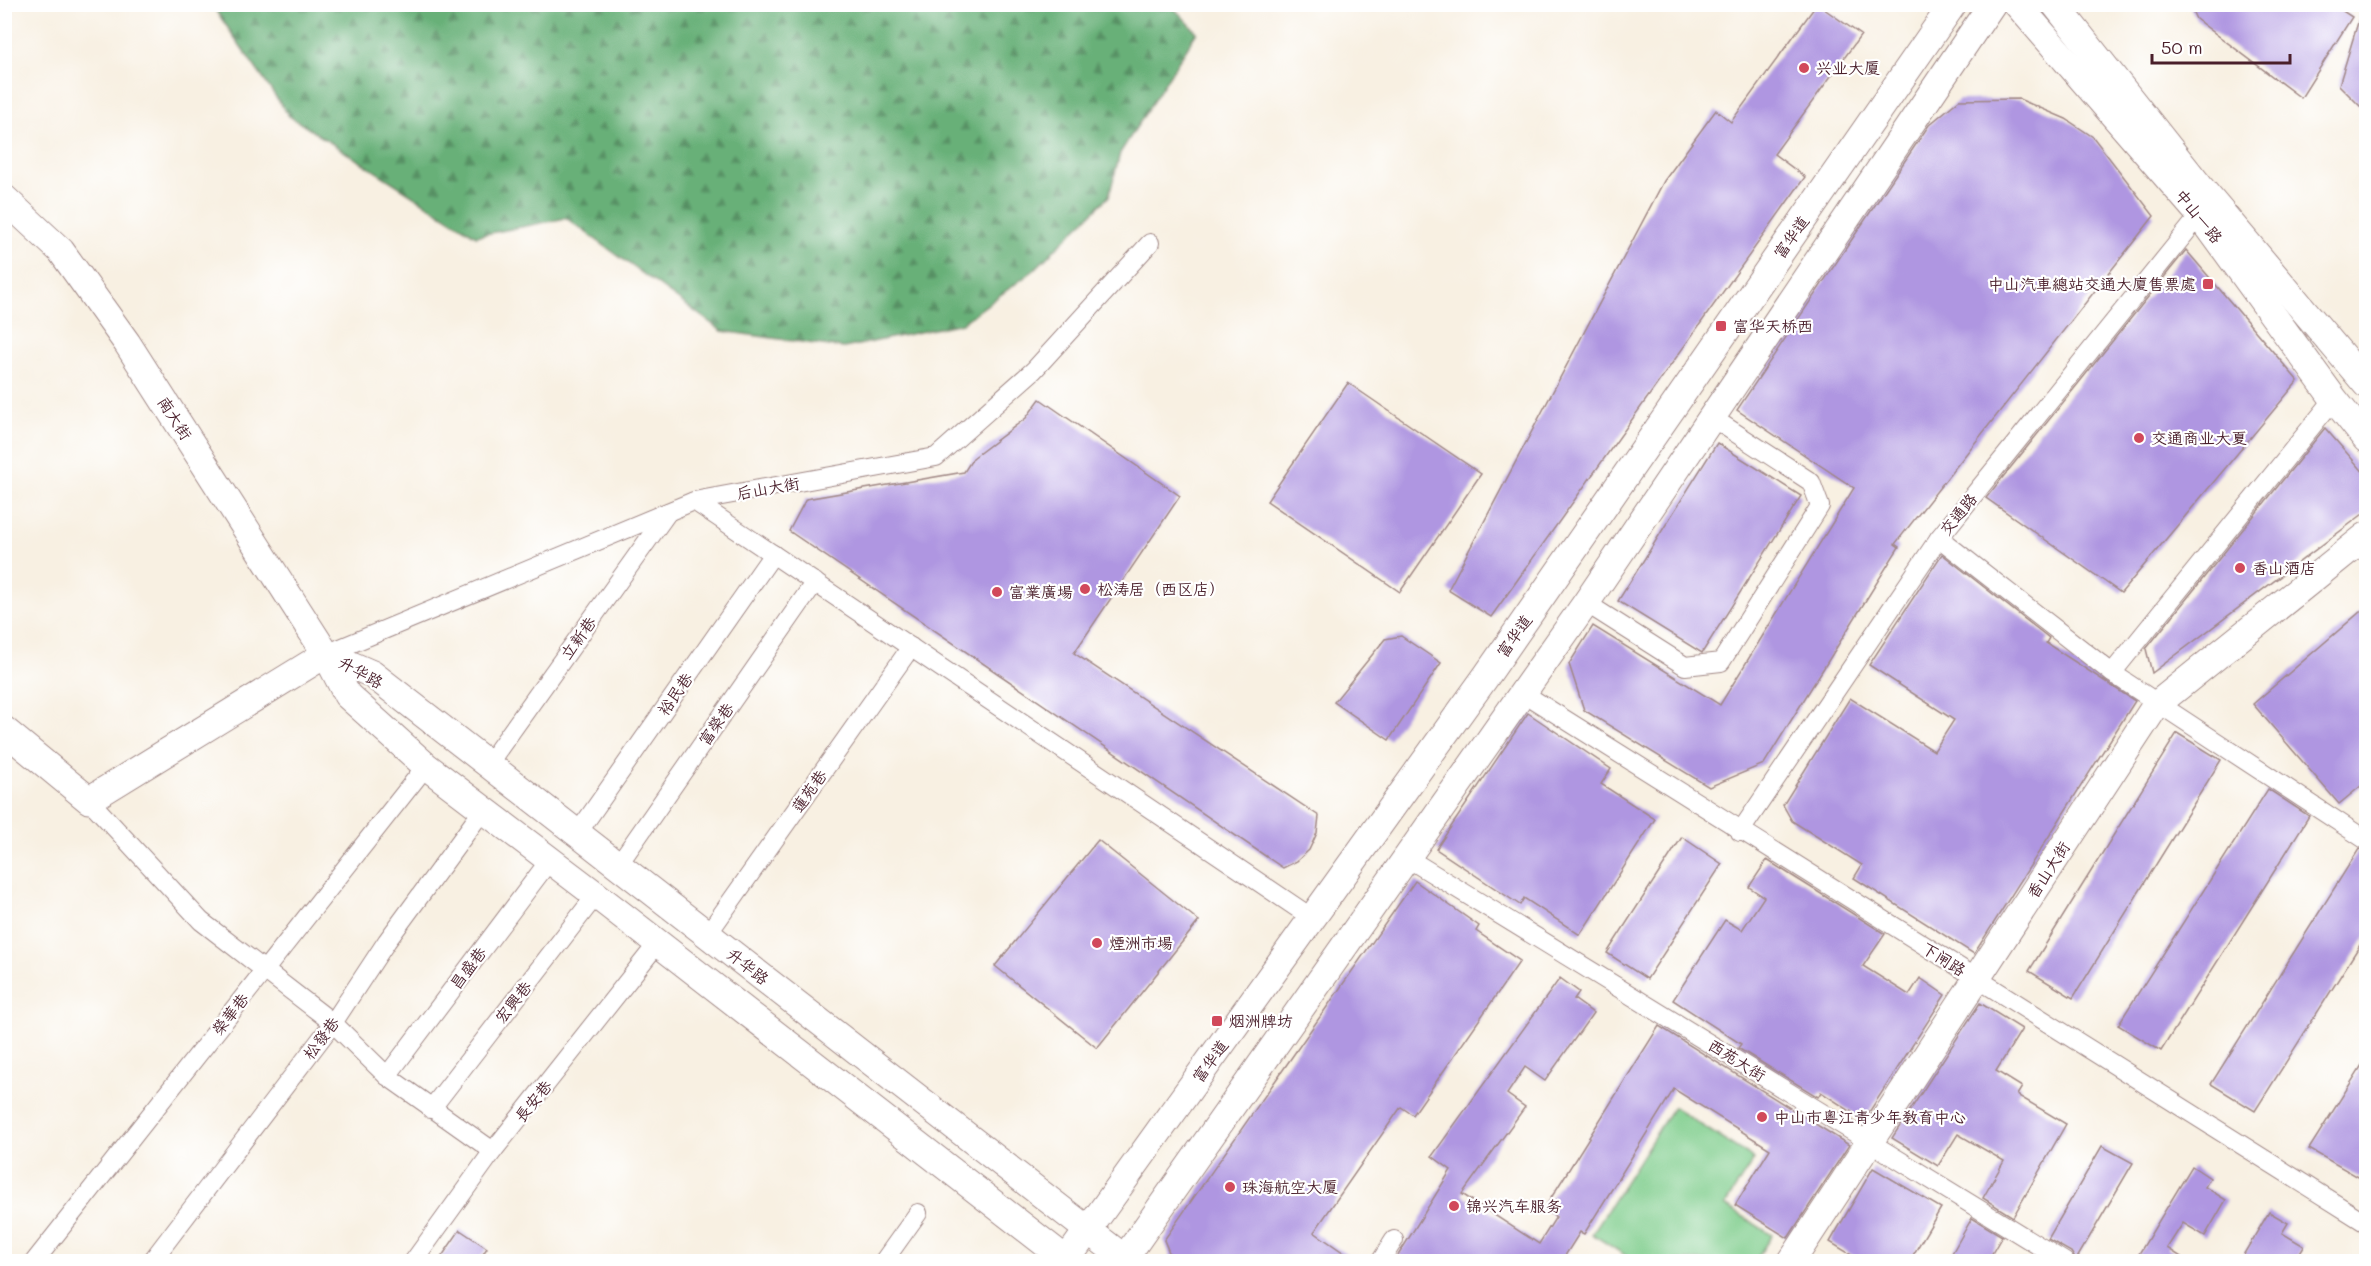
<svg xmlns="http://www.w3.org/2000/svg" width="2371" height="1266" font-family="Mali,'LXGW WenKai TC',sans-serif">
<defs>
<pattern id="forest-firs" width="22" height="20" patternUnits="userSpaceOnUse" patternTransform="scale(1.5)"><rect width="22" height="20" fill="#67b078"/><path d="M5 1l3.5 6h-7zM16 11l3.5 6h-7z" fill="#578f63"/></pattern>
</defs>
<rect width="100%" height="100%" fill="#fff"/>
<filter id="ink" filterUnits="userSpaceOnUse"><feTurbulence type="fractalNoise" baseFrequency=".0167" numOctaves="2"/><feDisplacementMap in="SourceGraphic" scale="12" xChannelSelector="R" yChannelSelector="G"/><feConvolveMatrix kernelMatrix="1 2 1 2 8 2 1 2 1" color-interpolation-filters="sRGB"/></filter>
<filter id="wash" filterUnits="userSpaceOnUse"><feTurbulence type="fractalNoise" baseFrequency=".008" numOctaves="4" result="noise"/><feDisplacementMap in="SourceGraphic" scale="24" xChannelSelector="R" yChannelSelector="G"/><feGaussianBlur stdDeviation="1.35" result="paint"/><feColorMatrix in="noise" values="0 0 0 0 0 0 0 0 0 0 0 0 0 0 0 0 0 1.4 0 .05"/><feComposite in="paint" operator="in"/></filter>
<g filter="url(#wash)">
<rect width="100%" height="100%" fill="#f8f0e2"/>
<polygon fill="url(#forest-firs)" stroke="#586852" stroke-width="1.5" points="1170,4 1197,32 1120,153 1109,196 1033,271 962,323 844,348 722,331 566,218 476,236 289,116 212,5"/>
<polygon fill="#7fcd8c" stroke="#64765c" stroke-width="1.5" points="1673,1107 1754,1159 1725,1205 1772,1235 1755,1261 1634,1261 1592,1234"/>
<g id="blocks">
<g fill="#af96e1">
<polygon points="1817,4 1861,35 1774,154 1805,177 1491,617 1448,590 1664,181 1716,110 1731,122"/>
<polygon points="2189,4 2332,4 2352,17 2301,98 2196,19"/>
<polygon points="2363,6 2367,7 2367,113 2339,85"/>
<polygon points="2019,99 2066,119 2093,137 2154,216 1895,544 1899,547 1764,764 1709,787 1584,710 1569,664 1593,626 1720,705 1854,488 1737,410 1929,125 1959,100"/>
<polygon points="2186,250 2298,381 2121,593 1986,498"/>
<polygon points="1348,383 1481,474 1400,592 1267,501"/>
<polygon points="1040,399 1180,496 1074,653 1319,816 1317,833 1309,850 1297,861 1283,868 789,531 806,499 964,472 973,458 1026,418"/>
<polygon points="2325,428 2367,476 2367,511 2152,673 2146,649"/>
<polygon points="1717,443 1801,496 1702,653 1618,601"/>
<polygon points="1942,554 2049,638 2046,643 2135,701 1974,954 1854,878 1862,865 1792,821 1783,805 1850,698 1934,751 1954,720 1869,665"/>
<polygon points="2367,606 2367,781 2339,804 2253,704"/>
<polygon points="1401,636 1441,663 1389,740 1334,702 1385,639"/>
<polygon points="1528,713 1611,769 1601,784 1655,819 1580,935 1524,898 1520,905 1436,849"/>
<polygon points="2177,733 2221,760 2073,998 2029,971"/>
<polygon points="2268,789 2309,816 2161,1051 2118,1025"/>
<polygon points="1682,837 1722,864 1647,979 1607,953"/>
<polygon points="1098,840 1199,921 1097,1048 995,966"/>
<polygon points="2359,849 2367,851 2367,934 2255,1111 2211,1084"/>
<polygon points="1767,860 1885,934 1863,966 1909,995 1920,978 1945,995 1864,1120 1821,1092 1818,1097 1738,1048 1741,1044 1673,1000 1725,920 1742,930 1764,897 1749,887"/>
<polygon points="1415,881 1479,926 1476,931 1520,961 1413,1115 1401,1107 1314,1232 1357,1262 1173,1262 1164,1240"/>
<polygon points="1560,978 1579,992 1574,999 1593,1013 1545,1081 1525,1067 1507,1094 1525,1107 1462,1194 1539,1244 1556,1217 1544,1209 1659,1026 1849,1145 1788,1238 1735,1205 1770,1149 1674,1089 1584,1234 1580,1232 1561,1262 1394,1262 1451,1170 1432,1156"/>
<polygon points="1980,1003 2022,1029 1996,1071 2022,1087 2017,1095 2066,1124 2013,1217 1983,1198 2004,1161 1958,1134 1938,1166 1892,1138"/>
<polygon points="2367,1057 2367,1182 2309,1149"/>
<polygon points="2102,1146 2133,1163 2076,1260 2071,1252 2048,1239"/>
<polygon points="2192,1166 2210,1178 2205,1187 2226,1200 2205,1236 2183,1223 2167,1248 2189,1262 2134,1262"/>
<polygon points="1873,1168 1941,1208 1909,1262 1863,1262 1830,1242"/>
<polygon points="2269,1212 2288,1223 2282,1233 2304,1246 2294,1262 2239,1262"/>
<polygon points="1972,1218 2002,1236 1987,1262 1947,1262"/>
<polygon points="460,1230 487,1248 478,1262 438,1262"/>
</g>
</g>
</g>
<g filter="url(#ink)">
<use href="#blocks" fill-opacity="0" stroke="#a18886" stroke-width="1.5"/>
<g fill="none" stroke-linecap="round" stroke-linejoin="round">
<defs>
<g id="street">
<polyline points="694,501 1312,918"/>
<polyline points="1939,538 2112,673 2334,399"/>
<polyline points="1586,603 1685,666 1721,662 1820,506 1811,482 1711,417"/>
<polyline points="326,654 694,501 936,457 1034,370 1150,243"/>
<polyline points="2112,673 2366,840"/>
<polyline points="1523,693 2366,1223"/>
<polyline points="488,764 668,512"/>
<polyline points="89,800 201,921 333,1023 387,1076 493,1151"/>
<polyline points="1740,832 1939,538 2200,215"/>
<polyline points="577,834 773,554"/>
<polyline points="1409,859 2065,1262"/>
<polyline points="618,865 815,582"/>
<polyline points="707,935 911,647"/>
<polyline points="387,1076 549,861"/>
<polyline points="431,1109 596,895"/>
<polyline points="34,1262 426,766"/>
<polyline points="151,1262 333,1023 387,941 483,810"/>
<polyline points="413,1262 493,1151 657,944"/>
<polyline points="883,1262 918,1213"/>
<polyline points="1380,1262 1394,1240"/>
</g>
<g id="secondary">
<polyline points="2017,4 2200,215 2334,399 2366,439"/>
<polyline points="2055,4 2200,187 2366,384"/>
<polyline points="4,198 61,251 127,343 326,654 347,695 426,766 596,895 1069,1262"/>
<polyline points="326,654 372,674 1129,1262"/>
<polyline points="4,730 89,800 326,654"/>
<polyline points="1065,1262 1487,675 1953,4"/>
<polyline points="1122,1262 1586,603 1992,4"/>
<polyline points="1791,1262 2156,705 2366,536"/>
</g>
</defs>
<use href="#street" stroke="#a18886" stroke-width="20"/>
<use href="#secondary" stroke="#a18886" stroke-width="29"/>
<use href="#street" stroke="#fff" stroke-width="18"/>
<use href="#secondary" stroke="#fff" stroke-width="27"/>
</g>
</g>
<g fill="#d1495b" stroke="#fff" stroke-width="2">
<circle cx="1804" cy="68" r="6"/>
<rect x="2202" y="278" width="12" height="12" rx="3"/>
<rect x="1715" y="320" width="12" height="12" rx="3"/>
<circle cx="2139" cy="438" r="6"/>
<circle cx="2240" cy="568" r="6"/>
<circle cx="1085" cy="589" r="6"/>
<circle cx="997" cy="592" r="6"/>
<circle cx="1097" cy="943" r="6"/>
<rect x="1211" y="1015" width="12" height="12" rx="3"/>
<circle cx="1762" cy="1117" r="6"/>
<circle cx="1230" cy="1187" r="6"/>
<circle cx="1454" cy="1206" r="6"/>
</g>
<g text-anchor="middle" stroke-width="4.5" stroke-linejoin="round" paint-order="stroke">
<g font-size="16" fill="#4a1f2b" stroke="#fff" text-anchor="start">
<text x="1816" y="74">兴业大厦</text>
<text x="2196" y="290" text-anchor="end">中山汽車總站交通大廈售票處</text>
<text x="1733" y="332">富华天桥西</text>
<text x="2151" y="444">交通商业大夏</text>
<text x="2252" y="574">香山酒店</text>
<text x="1097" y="595">松涛居（西区店）</text>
<text x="1009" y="598">富業廣場</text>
<text x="1109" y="949">煙洲市場</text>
<text x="1229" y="1027">烟洲牌坊</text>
<text x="1774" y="1123">中山市粤江青少年教育中心</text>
<text x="1242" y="1193">珠海航空大厦</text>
<text x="1466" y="1212">锦兴汽车服务</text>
</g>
<g font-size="16" fill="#4a1f2b" stroke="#fff">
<text transform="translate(2199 216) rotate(51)" y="6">中山一路</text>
<text transform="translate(1791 237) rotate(-55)" y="6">富华道</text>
<text transform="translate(175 418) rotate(57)" y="6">南大街</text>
<text transform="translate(768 488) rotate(-10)" y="6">后山大街</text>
<text transform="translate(1958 514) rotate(-51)" y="6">交通路</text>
<text transform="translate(1514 636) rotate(-55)" y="6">富华道</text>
<text transform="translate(578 638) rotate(-54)" y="6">立新巷</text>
<text transform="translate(361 672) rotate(29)" y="6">升华路</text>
<text transform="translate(675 694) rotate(-55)" y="6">裕民巷</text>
<text transform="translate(716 724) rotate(-55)" y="6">富榮巷</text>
<text transform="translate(809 791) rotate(-55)" y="6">蓮苑巷</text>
<text transform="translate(2048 870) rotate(-57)" y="6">香山大街</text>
<text transform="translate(1944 959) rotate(32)" y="6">下闸路</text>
<text transform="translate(748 966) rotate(38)" y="6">升华路</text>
<text transform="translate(468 968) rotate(-53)" y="6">昌盛巷</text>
<text transform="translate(513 1002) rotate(-52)" y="6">宏興巷</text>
<text transform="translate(230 1014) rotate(-52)" y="6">榮華巷</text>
<text transform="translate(321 1038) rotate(-53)" y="6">松發巷</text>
<text transform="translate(1737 1060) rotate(32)" y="6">西苑大街</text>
<text transform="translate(1210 1061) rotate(-54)" y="6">富华道</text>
<text transform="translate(533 1101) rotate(-51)" y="6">長安巷</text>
</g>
</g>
<rect width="2371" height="1266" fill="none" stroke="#fff" stroke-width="24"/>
<path d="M2152 54v9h138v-9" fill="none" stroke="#4a1f2b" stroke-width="3"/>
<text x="2161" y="54" font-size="18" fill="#4a1f2b" stroke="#ffffff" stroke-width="4.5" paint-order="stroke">50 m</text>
</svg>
